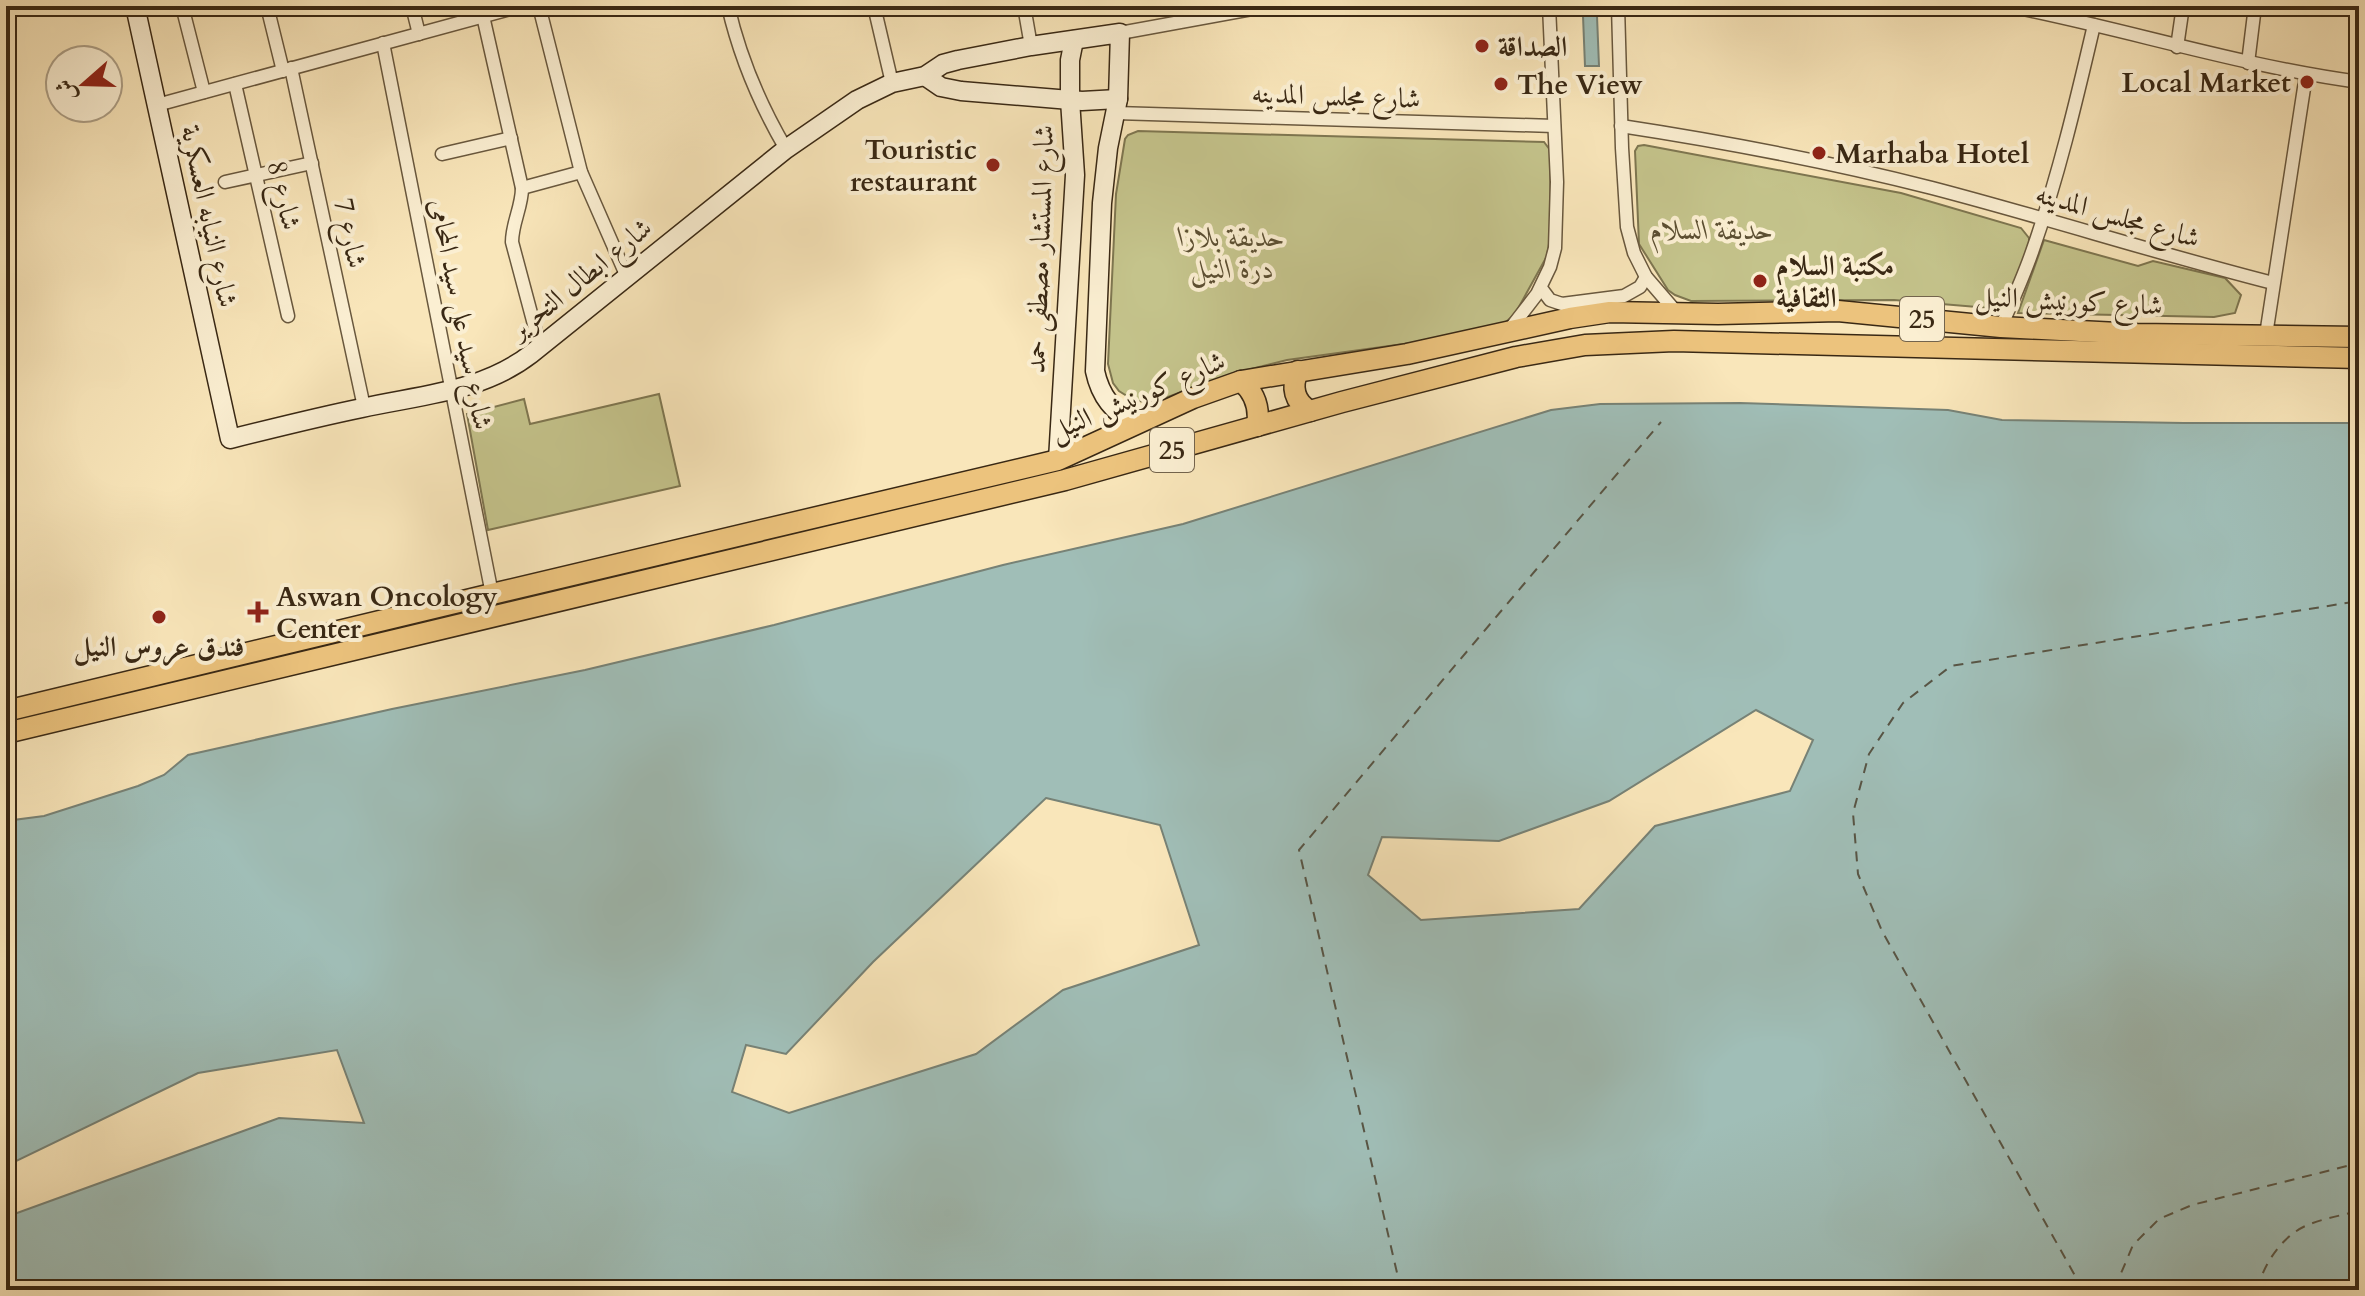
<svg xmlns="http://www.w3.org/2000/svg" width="2365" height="1296" font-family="Cardo,Amiri,serif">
<rect width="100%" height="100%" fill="#f9e6ba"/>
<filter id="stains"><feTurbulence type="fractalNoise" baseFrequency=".0025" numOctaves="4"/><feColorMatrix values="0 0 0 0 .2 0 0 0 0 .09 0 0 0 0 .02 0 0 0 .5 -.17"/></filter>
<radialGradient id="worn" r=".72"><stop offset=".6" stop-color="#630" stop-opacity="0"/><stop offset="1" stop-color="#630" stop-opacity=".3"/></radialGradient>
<g fill="#c4c38b" stroke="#7e7650" stroke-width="2">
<polygon points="1138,131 1544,142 1550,150 1551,232 1547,256 1515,314 1500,327 1462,336 1287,360 1231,374 1154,402 1135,401 1119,391 1113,383 1108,364 1116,194 1125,139 1128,135"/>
<path d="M 1644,145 L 1901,193 L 2021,228 L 2029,238 L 2029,244 C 2023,264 2009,302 1989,308 L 1894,300 L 1691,301 L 1675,295 L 1668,290 L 1639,244 L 1635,151 L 1638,146 Z"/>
<polygon points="2044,240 2138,266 2153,261 2225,278 2241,295 2235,313 2214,317 2018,313"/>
<polygon points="659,394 680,486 488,530 467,414 524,399 530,424"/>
</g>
<g fill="#a0beb7" stroke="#778276" stroke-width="2" fill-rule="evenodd">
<polygon points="1583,16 1597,16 1599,66 1585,66"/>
<path d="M 1740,403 L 1948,410 L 2002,420 L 2184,423 L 2359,423 L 2359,1269 L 2355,1290 L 6,1290 L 6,1217 L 279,1118 L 364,1123 L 337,1050 L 198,1073 L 6,1166 L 6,821 L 44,816 L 138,786 L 164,775 L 188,755 L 392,709 L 585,670 L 774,625 L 1003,565 L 1183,524 L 1551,410 L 1600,404 ZM 1756,710 L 1813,740 L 1790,791 L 1655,826 L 1579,909 L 1421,920 L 1368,875 L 1382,837 L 1499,841 L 1609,801 ZM 1046,798 L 1160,825 L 1199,945 L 1063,990 L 976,1054 L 789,1113 L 732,1092 L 746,1045 L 786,1054 L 873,962 Z"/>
</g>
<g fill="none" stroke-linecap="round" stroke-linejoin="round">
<g stroke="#585545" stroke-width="2" stroke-dasharray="10 8" stroke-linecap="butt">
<polyline points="1401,1290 1299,850 1661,422"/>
<polyline points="2083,1290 1882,931 1858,874 1853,813 1869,754 1903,703 1951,666 2359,601"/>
<polyline points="2119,1290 2119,1278 2133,1245 2159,1219 2192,1205 2359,1163"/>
<path d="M 2257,1290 C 2264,1263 2283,1234 2310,1224 C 2326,1218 2343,1215 2359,1211"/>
</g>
<defs>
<g id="street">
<polyline points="182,6 204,92"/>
<polyline points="267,6 283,71"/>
<polyline points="412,6 419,34"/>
<polyline points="539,6 581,172 627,277"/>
<path d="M 728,6 C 740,58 759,103 786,149"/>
<polyline points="874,6 892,83"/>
<polyline points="1024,6 1031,46"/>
<polyline points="1618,6 1622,148 1627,227 1634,253 1646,277 1677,313"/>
<path d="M 2008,6 C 2126,29 2240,66 2359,82"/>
<path d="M 483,16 L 522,188 C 522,207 512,223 512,242 L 540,347"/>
<polyline points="1120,33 1268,6"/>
<polyline points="383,43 492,594"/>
<polyline points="2177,47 2183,6"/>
<polyline points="2248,63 2255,6"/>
<polyline points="291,68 364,407"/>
<polyline points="235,84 288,316"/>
<polyline points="157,105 521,6"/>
<polyline points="1116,113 1554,126"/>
<path d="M 1621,126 C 1726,142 1830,162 1932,188 C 2047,218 2159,254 2273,283"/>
<polyline points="442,154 511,138"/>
<polyline points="225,182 312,163"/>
<polyline points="522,188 581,172"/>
<polyline points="1541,288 1550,300 1562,304 1624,296 1640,287 1646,277"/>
<path d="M 2001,327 C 2012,302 2023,278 2032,252 C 2058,178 2076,102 2094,25"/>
<polyline points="1510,329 1537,294 1550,267 1555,248 1557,182 1549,6"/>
<polyline points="2266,335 2306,75"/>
</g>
<g id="secondary">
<path d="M 135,6 L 230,439 C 274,428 318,417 362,408 C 420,395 482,392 531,354 L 786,149 L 857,100 L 892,83 L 925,76 L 943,64 L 958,60 L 1031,46 L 1120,33 L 1118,99 L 1108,148 L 1102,203 L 1095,371 C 1100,395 1113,413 1136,424"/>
<polyline points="925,76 941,87 961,91 1082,101 1118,99"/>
<polyline points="1058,460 1075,175 1070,100 1070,60 1074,40"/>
</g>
<g id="primary">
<path d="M 1298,371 C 1291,387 1294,402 1310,411"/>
<path d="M 1241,381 C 1255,393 1260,408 1257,426"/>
<polyline points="6,711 492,594 1058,460 1193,398 1241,381 1407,354 1570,318 1610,312 1718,314 1838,311 2001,327 2137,334 2359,337"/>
<polyline points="6,733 1065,480 1342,402 1516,357 1585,345 1674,341 2359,358"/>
</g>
</defs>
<use href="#street" stroke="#69583e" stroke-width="15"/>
<use href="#secondary" stroke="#392814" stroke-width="21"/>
<use href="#primary" stroke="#392814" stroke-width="23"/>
<use href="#street" stroke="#fbefd2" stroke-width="12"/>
<use href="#secondary" stroke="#fbefd2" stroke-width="18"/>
<use href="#primary" stroke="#ecc37d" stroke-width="20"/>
</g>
<g fill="#8f2418" stroke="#fbefd2" stroke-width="3">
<circle cx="1482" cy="46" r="8"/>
<circle cx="2307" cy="82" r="8"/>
<circle cx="1501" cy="84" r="8"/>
<circle cx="1819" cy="153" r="8"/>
<circle cx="993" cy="165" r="8"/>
<circle cx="1760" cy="281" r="8"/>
<path d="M254 600h8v8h8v8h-8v8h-8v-8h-8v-8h8z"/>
<circle cx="159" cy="617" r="8"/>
</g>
<g text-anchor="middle" stroke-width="8" stroke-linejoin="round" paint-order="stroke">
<g fill="#fbefd2" stroke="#73644d" stroke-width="2">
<rect x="1900" y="297" width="44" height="44" rx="6"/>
<rect x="1150" y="428" width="44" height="44" rx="6"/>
</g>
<g font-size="26" font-weight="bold" fill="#392814">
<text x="1922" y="328">25</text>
<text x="1172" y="459">25</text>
</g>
<g font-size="28" font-weight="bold" fill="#392814" stroke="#fbefd2" text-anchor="start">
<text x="1498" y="56">الصداقة</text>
<text x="2291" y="92" text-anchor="end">Local Market</text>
<text x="1517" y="94">The View</text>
<text x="977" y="159" text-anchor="end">Touristic<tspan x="977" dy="32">restaurant</tspan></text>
<text x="1835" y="163">Marhaba Hotel</text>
<text x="1776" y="275">مكتبة السلام<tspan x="1776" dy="32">الثقافية</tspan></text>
<text x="276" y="606">Aswan Oncology<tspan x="276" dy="32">Center</tspan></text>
<text x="159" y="656" text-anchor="middle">فندق عروس النيل</text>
</g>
<g font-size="28" fill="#392814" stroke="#fbefd2">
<text transform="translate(1336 95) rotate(2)" y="10">شارع مجلس المدينه</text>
<text transform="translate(285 195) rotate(77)" y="10">شارع 8</text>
<text transform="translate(2118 215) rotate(16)" y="10">شارع مجلس المدينه</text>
<text transform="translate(210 216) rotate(78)" y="10">شارع النيابه العسكرية</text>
<text transform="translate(351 233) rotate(78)" y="10">شارع 7</text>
<text transform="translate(1039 249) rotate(-88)" y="10">شارع المستشار مصطفى حمد</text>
<text transform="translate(580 278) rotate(-39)" y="10">شارع ابطال التحرير</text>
<text transform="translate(2069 300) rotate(3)" y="10">شارع كورنيش النيل</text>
<text transform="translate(462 314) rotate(79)" y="10">شارع سيد على سيد المحامى</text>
<text transform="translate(1137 395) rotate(-23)" y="10">شارع كورنيش النيل</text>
</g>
<g font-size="28" font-style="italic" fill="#5c4f32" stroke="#fbefd2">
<text x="1712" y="239">حديقة السلام</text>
<text x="1232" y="246">حديقة بلازا<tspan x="1232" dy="32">درة النيل</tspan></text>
</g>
</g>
<rect width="2365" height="1296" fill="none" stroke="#f9e6ba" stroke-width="32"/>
<rect x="8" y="8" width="2349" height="1280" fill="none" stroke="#392814" stroke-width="4"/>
<rect x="16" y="16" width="2333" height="1264" fill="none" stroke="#392814" stroke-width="2"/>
<g transform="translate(84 84) rotate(250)"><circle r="38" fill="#fbefd2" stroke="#ad9f86" stroke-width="2"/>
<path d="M0-6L14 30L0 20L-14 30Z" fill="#8f2418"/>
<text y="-12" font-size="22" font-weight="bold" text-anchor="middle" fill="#392814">ش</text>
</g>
<rect width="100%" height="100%" filter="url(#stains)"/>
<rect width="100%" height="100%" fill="url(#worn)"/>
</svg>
